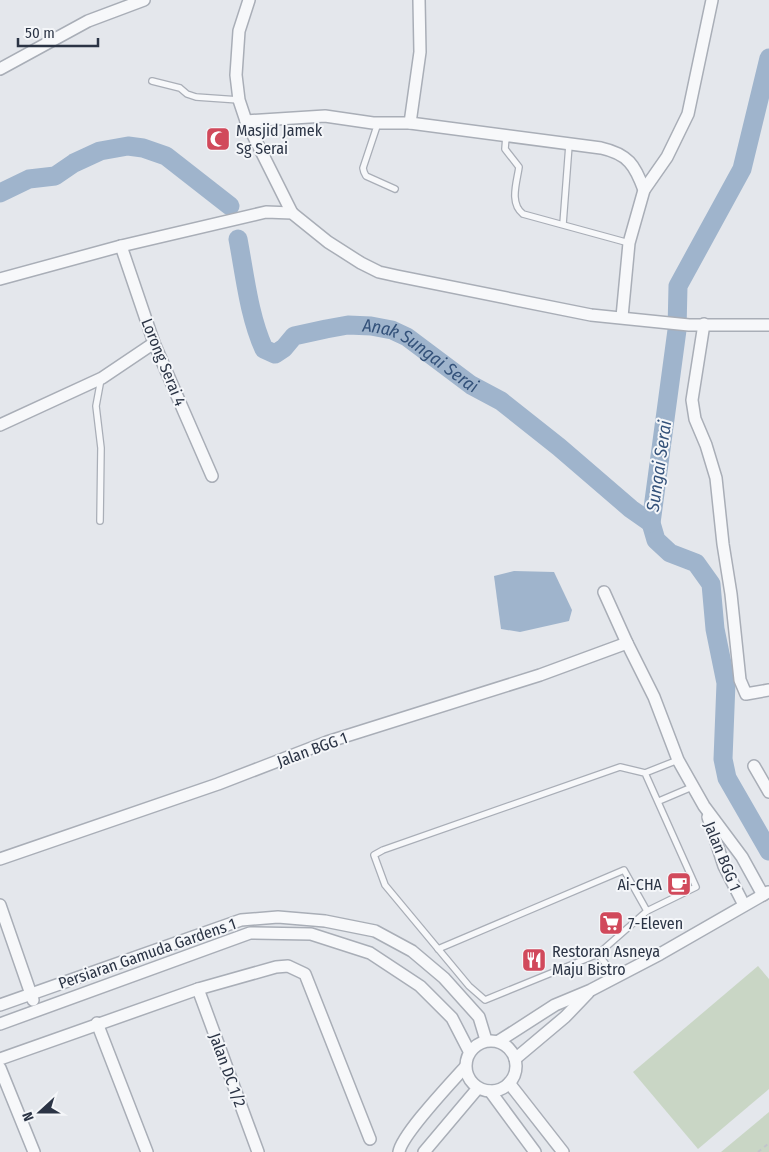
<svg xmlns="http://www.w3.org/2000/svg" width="769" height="1152" font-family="'Fira Sans Condensed',sans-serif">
<rect width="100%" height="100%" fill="#e4e7ec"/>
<g fill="#c9d6c5">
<polygon points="758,966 769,979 769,1089 698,1149 633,1072"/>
<polygon points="769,1112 769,1152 721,1152"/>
</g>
<polygon fill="#9fb4cc" points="514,571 554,572 572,610 569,621 520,632 501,629 494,576"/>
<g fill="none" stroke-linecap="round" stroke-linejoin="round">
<g stroke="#9fb4cc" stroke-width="19">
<polyline points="769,58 742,169 678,286 677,330 651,523 656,540 670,553 696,563 711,584 715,629 726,683 723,759 727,778 769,851"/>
<polyline points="0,193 29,179 55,176 74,163 100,151 128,146 143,148 166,156 230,206"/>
<path id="s1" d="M 238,239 C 245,276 249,316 264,349 L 275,354 L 284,348 L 294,336 L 326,329 L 348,325 L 371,326 L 392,330 L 407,337 L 471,385 L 501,401 L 559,447 L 631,509 L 651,523"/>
</g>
<defs>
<g id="service">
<polyline points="152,81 180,88 187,94 196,97 239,100"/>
<polyline points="378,123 363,168 364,172 366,176 395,189"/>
<path d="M 506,136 L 505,149 L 519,167 C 517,182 509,203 523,214 L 629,243"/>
<polyline points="563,224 569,145"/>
<polyline points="100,521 101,448 96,406 101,379"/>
<polyline points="645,773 696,887 647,911 598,954 485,1000 469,986 385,885 374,855 383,850 620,767 645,773 678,760"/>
<polyline points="659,801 692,787"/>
<polyline points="438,949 624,870 647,911"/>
<polyline points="598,954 615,976"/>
</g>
<g id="minor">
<polyline points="249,0 239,31 236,75 239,100 246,121 292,213"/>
<polyline points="0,69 88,21 144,0"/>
<path d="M 246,121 L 325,116 L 373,123 L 410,123 L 601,148 C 628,154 635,165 644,190"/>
<polyline points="410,123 420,52 419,0"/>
<polyline points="121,246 154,343 212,476"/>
<polyline points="0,279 121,246 266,212 292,213 328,242 361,263 379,272 397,276 591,315 689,325 769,325"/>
<polyline points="622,317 629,243 644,190 667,157 688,114 712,0"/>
<polyline points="704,324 692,400 695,419 706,445 716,478 723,544 731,594 740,680 746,694 769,690"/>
<polyline points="0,425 102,378 154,343"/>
<polyline points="604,592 627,643 654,697 678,760 704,806 742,857 763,895"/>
<polyline points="754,766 769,792"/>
<polyline points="708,817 724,866 744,905"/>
<polyline points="0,859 218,784 327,742 540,675 627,643"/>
<polyline points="0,905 33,1000"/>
<polyline points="198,989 258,1152"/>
<polyline points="0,1005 241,920 278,917 325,921 375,931 412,951 444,978 479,1017 486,1040"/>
<polyline points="97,1023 147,1152"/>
<polyline points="0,1024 250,933 311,934 370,953 420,986 452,1018 469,1051"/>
<circle cx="491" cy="1066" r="25"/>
<polyline points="499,1041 555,1005 591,990 660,954 768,892"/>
<polyline points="0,1059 198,989 276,967 288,966 305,974 370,1139"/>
<polyline points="515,1059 565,1017 588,993"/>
<polyline points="0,1068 34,1152"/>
<polyline points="509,1083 563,1152"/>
<polyline points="490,1091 535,1152"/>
<path d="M 399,1152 C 402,1134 451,1083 465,1067"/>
<polyline points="424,1152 478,1088"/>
</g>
</defs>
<use href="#service" stroke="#a9aeb7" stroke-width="8"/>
<use href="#minor" stroke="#a9aeb7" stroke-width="14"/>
<polyline stroke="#c2c5cb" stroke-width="2" stroke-dasharray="4 4" stroke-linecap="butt" points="758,1152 769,1143"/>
<use href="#service" stroke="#f7f8fa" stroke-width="5.5"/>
<use href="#minor" stroke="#f7f8fa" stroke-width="11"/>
</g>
<defs>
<symbol id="mosque-square" viewBox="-11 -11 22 22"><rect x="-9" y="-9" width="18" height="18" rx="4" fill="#d1495b" stroke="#f4f6f9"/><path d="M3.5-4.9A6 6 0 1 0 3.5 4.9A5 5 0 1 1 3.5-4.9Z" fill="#fff"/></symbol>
<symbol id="cafe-square" viewBox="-11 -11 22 22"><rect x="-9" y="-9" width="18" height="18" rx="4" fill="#d1495b" stroke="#f4f6f9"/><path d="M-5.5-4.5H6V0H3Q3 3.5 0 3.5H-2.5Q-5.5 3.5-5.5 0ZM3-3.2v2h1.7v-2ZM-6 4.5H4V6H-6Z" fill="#fff"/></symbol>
<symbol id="supermarket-square" viewBox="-11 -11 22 22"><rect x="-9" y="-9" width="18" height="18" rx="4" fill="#d1495b" stroke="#f4f6f9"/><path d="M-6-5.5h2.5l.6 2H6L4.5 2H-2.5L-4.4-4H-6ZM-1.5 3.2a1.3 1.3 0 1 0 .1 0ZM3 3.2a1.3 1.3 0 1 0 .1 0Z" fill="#fff"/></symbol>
<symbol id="restaurant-square" viewBox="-11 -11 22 22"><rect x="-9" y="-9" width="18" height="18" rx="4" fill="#d1495b" stroke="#f4f6f9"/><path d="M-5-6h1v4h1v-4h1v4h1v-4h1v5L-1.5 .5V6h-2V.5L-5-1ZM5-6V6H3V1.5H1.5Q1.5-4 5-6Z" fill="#fff"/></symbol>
</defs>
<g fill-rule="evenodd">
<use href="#mosque-square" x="204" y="125" width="28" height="28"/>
<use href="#cafe-square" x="665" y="870" width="28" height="28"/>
<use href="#supermarket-square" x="597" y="909" width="28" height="28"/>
<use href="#restaurant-square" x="520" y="946" width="28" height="28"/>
</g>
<g text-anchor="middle" stroke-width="4" stroke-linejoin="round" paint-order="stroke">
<g font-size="16" fill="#2b3445" stroke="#f4f6f9" text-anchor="start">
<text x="236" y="136">Masjid Jamek<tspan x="236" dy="18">Sg Serai</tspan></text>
<text x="662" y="890" text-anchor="end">Ai-CHA</text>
<text x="628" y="929">7-Eleven</text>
<text x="552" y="957">Restoran Asneya<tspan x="552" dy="18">Maju Bistro</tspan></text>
</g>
<g font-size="16" fill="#2b3445" stroke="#f4f6f9">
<text transform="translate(164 362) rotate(68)" y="6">Lorong Serai 4</text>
<text transform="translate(312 749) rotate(-20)" y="6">Jalan BGG 1</text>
<text transform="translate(723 856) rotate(68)" y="6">Jalan BGG 1</text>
<text transform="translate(147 953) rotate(-19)" y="6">Persiaran Gamuda Gardens 1</text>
<text transform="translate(228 1070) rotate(70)" y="6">Jalan DC 1/2</text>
</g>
<g font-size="18" font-style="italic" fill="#34527a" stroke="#f4f6f9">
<text dy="6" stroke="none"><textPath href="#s1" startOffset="288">Anak Sungai Serai</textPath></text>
<text transform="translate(659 466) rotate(-82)" y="6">Sungai Serai</text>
</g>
</g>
<g transform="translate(40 1112) rotate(249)" stroke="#f4f6f9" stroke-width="4" paint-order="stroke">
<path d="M0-4L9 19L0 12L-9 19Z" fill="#2b3445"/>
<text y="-8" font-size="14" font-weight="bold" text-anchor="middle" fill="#2b3445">N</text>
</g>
<path d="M18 38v8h80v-8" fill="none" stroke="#2b3445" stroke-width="2.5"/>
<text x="25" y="38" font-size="15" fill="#2b3445" stroke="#f4f6f9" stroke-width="4" paint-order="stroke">50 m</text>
</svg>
